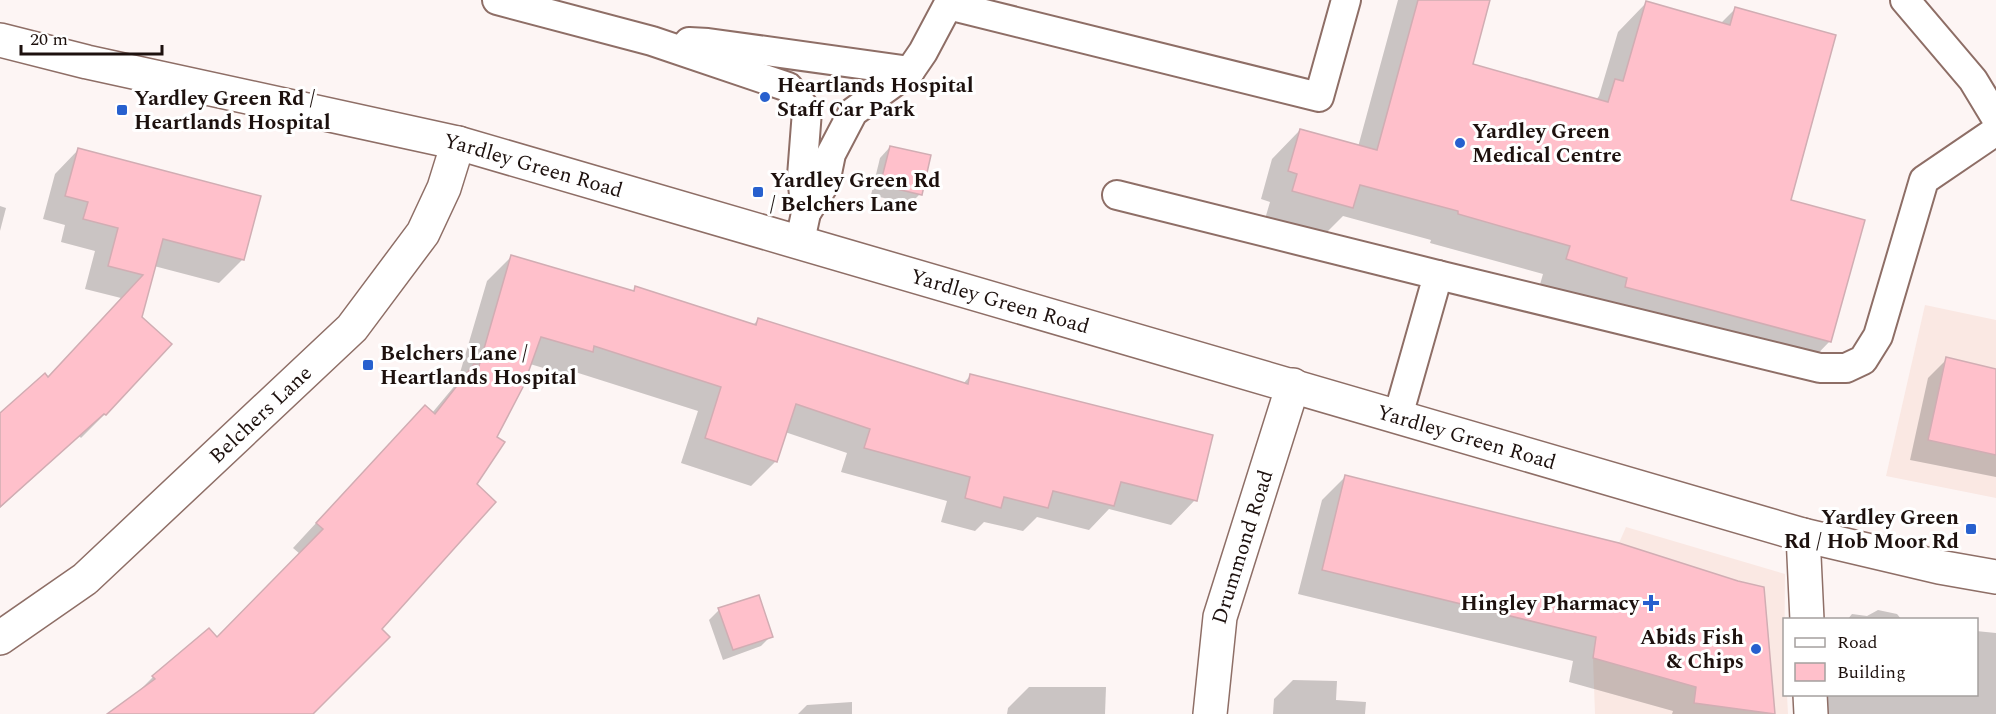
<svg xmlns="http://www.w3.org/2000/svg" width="1996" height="714" font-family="Spectral,serif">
<rect width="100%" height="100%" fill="#fdf5f4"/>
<g fill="#fae8e3">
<polygon points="1925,305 1996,320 1996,498 1886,476"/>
<polygon points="1626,527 1785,574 1784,694 1787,695 1788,714 1595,714 1593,658 1596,637 1619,543"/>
</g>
<g fill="#0003">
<polygon points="1398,0 1488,0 1471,65 1596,100 1599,96 1618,32 1646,3 1720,24 1735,9 1830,341 1802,370 1539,288 1543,274 1430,243 1431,240 1343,216 1323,236 1265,219 1270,202 1261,199 1272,159 1300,130 1358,147"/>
<polygon points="890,147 920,194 910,204 871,195 880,158"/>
<polygon points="78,150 243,259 219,283 154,266 105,414 81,438 79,436 0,508 0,415 47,378 121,298 85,289 95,251 61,242 65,225 43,219 55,174"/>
<polygon points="0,206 6,208 0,231"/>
<polygon points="511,257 632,292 636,288 752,326 758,320 963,384 970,376 1195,500 1171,525 1109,509 1089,530 1037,517 1023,531 984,522 975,531 941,522 947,501 841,472 847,453 785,432 776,461 751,486 681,463 698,411 572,371 567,375 530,364 495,438 503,443 109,714 134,696 153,677 216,639 300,554 293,548 401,431 425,407 432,413 457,383 487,281"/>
<polygon points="1947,359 1996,370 1996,477 1910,460 1928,378"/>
<polygon points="1346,476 1737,583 1763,588 1773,714 1672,714 1673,711 1569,682 1573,661 1298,594 1322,500"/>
<polygon points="719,610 771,636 761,646 723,660 709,620"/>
<polygon points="1878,610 1897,614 1902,620 1847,620 1852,614 1867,616"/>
<polygon points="1976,631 1996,633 1996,714 1825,714 1825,694 1976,694"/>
<polygon points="1293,680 1337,681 1336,700 1366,702 1365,714 1273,714 1274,699"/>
<polygon points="1029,687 1106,687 1105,714 1007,714 1008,708"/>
<polygon points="852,702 852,714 798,714 807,705"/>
</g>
<g fill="#ffc0cb" stroke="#d1adb3" stroke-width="1.5">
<polygon points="1418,0 1490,0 1473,64 1608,102 1615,79 1623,81 1646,1 1730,25 1735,7 1836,35 1791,200 1865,220 1831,342 1625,287 1627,278 1566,259 1570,246 1458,214 1458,211 1360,185 1353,208 1292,191 1297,174 1288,171 1300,129 1377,150"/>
<polygon points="890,146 931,155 922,195 880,185"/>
<polygon points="78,148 261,196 244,260 163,239 142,317 172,344 106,415 104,414 0,507 0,413 45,373 48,377 143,275 108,266 118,228 83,219 88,202 65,196"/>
<polygon points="511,255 634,291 635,286 756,325 758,318 968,384 970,374 1213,435 1197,501 1121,482 1114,506 1053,491 1048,508 1004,497 1001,508 965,498 970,477 864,448 870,429 796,404 777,462 705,438 721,387 594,346 593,352 541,337 523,387 497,437 505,442 477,484 496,502 382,629 390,637 313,714 107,714 155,679 152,676 209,628 217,637 323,529 316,523 425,405 435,414 474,364 479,366"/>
<polygon points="1946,357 1996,369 1996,455 1928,440"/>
<polygon points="1345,475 1619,543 1738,581 1764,587 1775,714 1694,703 1696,687 1593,658 1596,637 1322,570"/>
<polygon points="759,595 773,637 733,650 718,608"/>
</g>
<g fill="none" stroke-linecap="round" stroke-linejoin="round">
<defs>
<g id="lane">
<polyline points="497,0 652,41 788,87 807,111 802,176 806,213"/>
<polyline points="1905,0 1973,80 1996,118"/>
<polyline points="689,42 708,43 910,71"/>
<polyline points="1117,195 1438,275 1398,416"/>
<polyline points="800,241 806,213 825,183 831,154 853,112 910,71 923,52 948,5 1319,97 1346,0"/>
<polyline points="1438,275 1820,368 1846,368 1863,360 1878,336 1924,180 1996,131"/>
</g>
<g id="street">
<polyline points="1803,535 1807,620"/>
<polyline points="1810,694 1811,714"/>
<path id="s1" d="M 1210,714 L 1220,617 L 1293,385"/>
</g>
<g id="secondary">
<path id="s2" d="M 0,40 L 87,62 L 458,143 L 1803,535 L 1939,567 L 1996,577"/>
<path id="s3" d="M 0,638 L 85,579 L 352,328 L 423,233 L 444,188 L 458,143"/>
</g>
</defs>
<use href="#lane" stroke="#8e6e66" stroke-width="32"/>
<use href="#street" stroke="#8e6e66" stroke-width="36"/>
<use href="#secondary" stroke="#8e6e66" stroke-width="36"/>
<use href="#lane" stroke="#fff" stroke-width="28"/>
<use href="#street" stroke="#fff" stroke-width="33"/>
<use href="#secondary" stroke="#fff" stroke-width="33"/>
</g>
<g fill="#2760ce" stroke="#fff" stroke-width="2">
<circle cx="765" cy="97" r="6"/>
<rect x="116" y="104" width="12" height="12" rx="3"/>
<circle cx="1460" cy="143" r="6"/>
<rect x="752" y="186" width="12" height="12" rx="3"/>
<rect x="362" y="359" width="12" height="12" rx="3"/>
<rect x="1965" y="523" width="12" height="12" rx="3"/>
<path d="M1648 594h6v6h6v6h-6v6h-6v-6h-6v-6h6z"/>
<circle cx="1756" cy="649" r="6"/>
</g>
<g text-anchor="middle" stroke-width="6" stroke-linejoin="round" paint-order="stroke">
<g font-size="21" font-weight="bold" fill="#1d110e" stroke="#fff" text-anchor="start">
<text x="777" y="92">Heartlands Hospital<tspan x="777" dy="24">Staff Car Park</tspan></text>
<text x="134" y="105">Yardley Green Rd /<tspan x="134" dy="24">Heartlands Hospital</tspan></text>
<text x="1472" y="138">Yardley Green<tspan x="1472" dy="24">Medical Centre</tspan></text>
<text x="770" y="187">Yardley Green Rd<tspan x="770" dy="24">/ Belchers Lane</tspan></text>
<text x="380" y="360">Belchers Lane /<tspan x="380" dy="24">Heartlands Hospital</tspan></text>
<text x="1959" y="524" text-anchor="end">Yardley Green<tspan x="1959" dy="24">Rd / Hob Moor Rd</tspan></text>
<text x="1639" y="610" text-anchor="end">Hingley Pharmacy</text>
<text x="1744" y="644" text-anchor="end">Abids Fish<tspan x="1744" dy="24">&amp; Chips</tspan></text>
</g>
<g font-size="21" fill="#1d110e" stroke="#fff">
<text dy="7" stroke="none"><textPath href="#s2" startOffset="548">Yardley Green Road</textPath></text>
<text dy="7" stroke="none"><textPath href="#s2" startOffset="1034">Yardley Green Road</textPath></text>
<text dy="7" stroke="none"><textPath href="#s3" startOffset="344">Belchers Lane</textPath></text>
<text dy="7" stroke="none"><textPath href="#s2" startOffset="1520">Yardley Green Road</textPath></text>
<text dy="7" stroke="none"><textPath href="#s1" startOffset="171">Drummond Road</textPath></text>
</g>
</g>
<rect x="1783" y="618" width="195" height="78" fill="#ffffff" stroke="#a5a09f" stroke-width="1.5"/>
<rect x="1795" y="638" width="30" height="9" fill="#ffffff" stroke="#a5a09f" stroke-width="1.5"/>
<text x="1837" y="648" font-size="18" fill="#1d110e">Road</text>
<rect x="1795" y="663" width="30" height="18" fill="#ffc0cb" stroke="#a5a09f" stroke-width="1.5"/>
<text x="1837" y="678" font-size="18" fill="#1d110e">Building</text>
<path d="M21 45v9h141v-9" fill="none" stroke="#1d110e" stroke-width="3"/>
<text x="30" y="45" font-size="18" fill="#1d110e" stroke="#ffffff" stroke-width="4.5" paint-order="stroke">20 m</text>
</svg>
